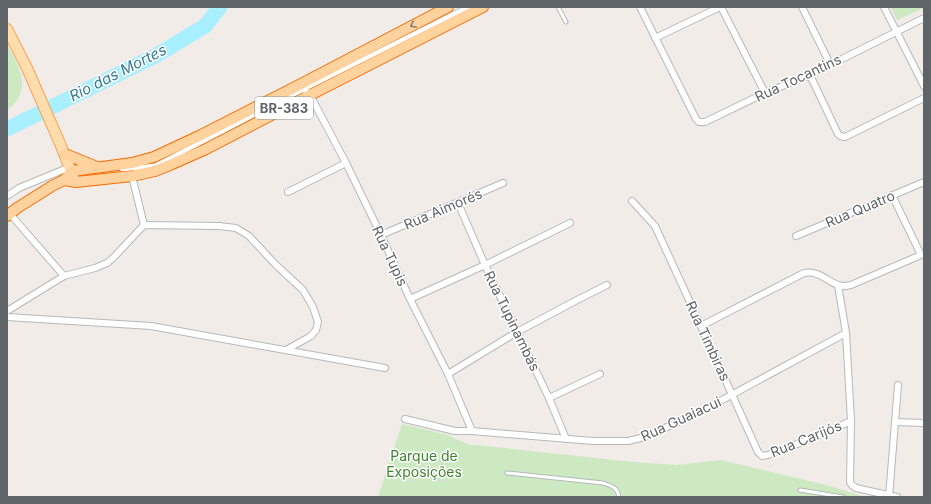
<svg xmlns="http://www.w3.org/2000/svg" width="931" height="504" font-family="Inter,sans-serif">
<rect width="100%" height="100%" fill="#f1ece7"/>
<g fill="#cce9c2">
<polygon points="891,7 924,7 924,8 897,20"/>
<path d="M 7,45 C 20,67 33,91 7,110 Z"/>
<polygon points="402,424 448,435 469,445 477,445 633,462 676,465 721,460 830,486 866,497 378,497"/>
</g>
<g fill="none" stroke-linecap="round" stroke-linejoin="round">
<polyline stroke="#a8efff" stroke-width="15" points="7,129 155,56 205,26 220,7"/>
<defs>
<g id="service">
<polyline points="558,7 566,22"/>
<path d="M 507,473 L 603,483 C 612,486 617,487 619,497"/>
<polyline points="800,490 843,497"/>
</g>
<polyline id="pedestrian" points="122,169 155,166 304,89 468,7"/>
<g id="minor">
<polyline points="640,7 696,119 699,122 705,122 765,93 810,75 924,18"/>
<polyline points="721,7 765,93"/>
<polyline points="802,7 830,64"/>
<polyline points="884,7 924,86"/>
<polyline points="655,38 720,7"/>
<polyline points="810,75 838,134 840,136 845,137 924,98"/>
<polyline points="301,84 304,89 310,95 346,163 381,235 410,299 448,374 472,431"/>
<polyline points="132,176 144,225"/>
<polyline points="288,192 346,163"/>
<polyline points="7,196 19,188 70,167"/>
<polyline points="632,201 655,226 701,326 758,452 762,456 768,455 818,436 851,421"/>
<polyline points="458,203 485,265 549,398 566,439"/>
<polyline points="11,212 11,215 64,276"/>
<polyline points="381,235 503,183"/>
<polyline points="796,236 924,182"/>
<polyline points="838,285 846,333 851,421 850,482 852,485 856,488 897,497"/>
<polyline points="410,299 485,265 570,223"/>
<polyline points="7,311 64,276 95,268 107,263 114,257 144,225 219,226 236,228 249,236 275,264 303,290 313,307 318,322 316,330 311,336 286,350"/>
<polyline points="7,317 151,326 385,368"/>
<path d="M 701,326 L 804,273 C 821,269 831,287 845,286 C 847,286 849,285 851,285 L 921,255 L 892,195"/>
<polyline points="448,374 517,332 579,299 607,285"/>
<polyline points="549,398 600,374"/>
<polyline points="405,419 455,431 472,431 593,441 628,441 645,437 698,413 846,333"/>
<polyline points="895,422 924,423"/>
<polyline points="889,497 898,385"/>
</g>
<polyline id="primary" points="7,29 27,68 61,146 74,179"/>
<g id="trunk">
<polyline points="65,154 97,167"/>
<polyline points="64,180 76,182 132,176 155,171 170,165 206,149 310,95 483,7"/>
<polyline points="7,216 17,208 52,186 64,180 72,171 132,163 154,157 199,136 301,84 448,7"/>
</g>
</defs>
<use href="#service" stroke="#b4b9bb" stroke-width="5"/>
<use href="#pedestrian" stroke="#b4b9bb" stroke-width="6"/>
<use href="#minor" stroke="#b4b9bb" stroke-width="8"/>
<use href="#primary" stroke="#f7a359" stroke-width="12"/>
<use href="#trunk" stroke="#f76b00" stroke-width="12"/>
<use href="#service" stroke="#fff" stroke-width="3"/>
<use href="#pedestrian" stroke="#fff" stroke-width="4.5"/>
<use href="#minor" stroke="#fff" stroke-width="6"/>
<use href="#primary" stroke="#ffddad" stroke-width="10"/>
<use href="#trunk" stroke="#ffd29e" stroke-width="10"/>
</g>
<defs><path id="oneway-chevron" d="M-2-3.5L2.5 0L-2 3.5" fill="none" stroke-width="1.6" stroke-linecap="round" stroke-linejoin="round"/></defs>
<use stroke="#868075" href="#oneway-chevron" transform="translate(413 25) rotate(153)"/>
<g text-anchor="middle" stroke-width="3" stroke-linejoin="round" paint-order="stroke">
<rect fill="#fff" stroke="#8e9295" stroke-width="1" x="255" y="97" width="58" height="22" rx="3"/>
<g font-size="13" font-weight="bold" fill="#5e6467">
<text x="284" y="113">BR-383</text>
</g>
<g font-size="14" fill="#5e6467" stroke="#fff">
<text transform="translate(798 78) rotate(-25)" y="5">Rua Tocantins</text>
<text transform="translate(443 209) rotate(-23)" y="5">Rua Aimorés</text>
<text transform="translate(860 209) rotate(-23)" y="5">Rua Quatro</text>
<text transform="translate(390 256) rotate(65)" y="5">Rua Tupis</text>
<text transform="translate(512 321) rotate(64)" y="5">Rua Tupinambás</text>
<text transform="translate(708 341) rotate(65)" y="5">Rua Timbiras</text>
<text transform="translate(681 419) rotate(-25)" y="5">Rua Guaiacui</text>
<text transform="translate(806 439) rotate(-22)" y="5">Rua Carijós</text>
</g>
<g font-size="14" fill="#428330" stroke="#fff">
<text x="424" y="461">Parque de<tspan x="424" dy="16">Exposições</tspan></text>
</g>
<g font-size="15" font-style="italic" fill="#357a92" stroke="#fff">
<text transform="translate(118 73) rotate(-27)" y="5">Rio das Mortes</text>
</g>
</g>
<rect width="931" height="504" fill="none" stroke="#5e6467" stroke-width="16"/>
</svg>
